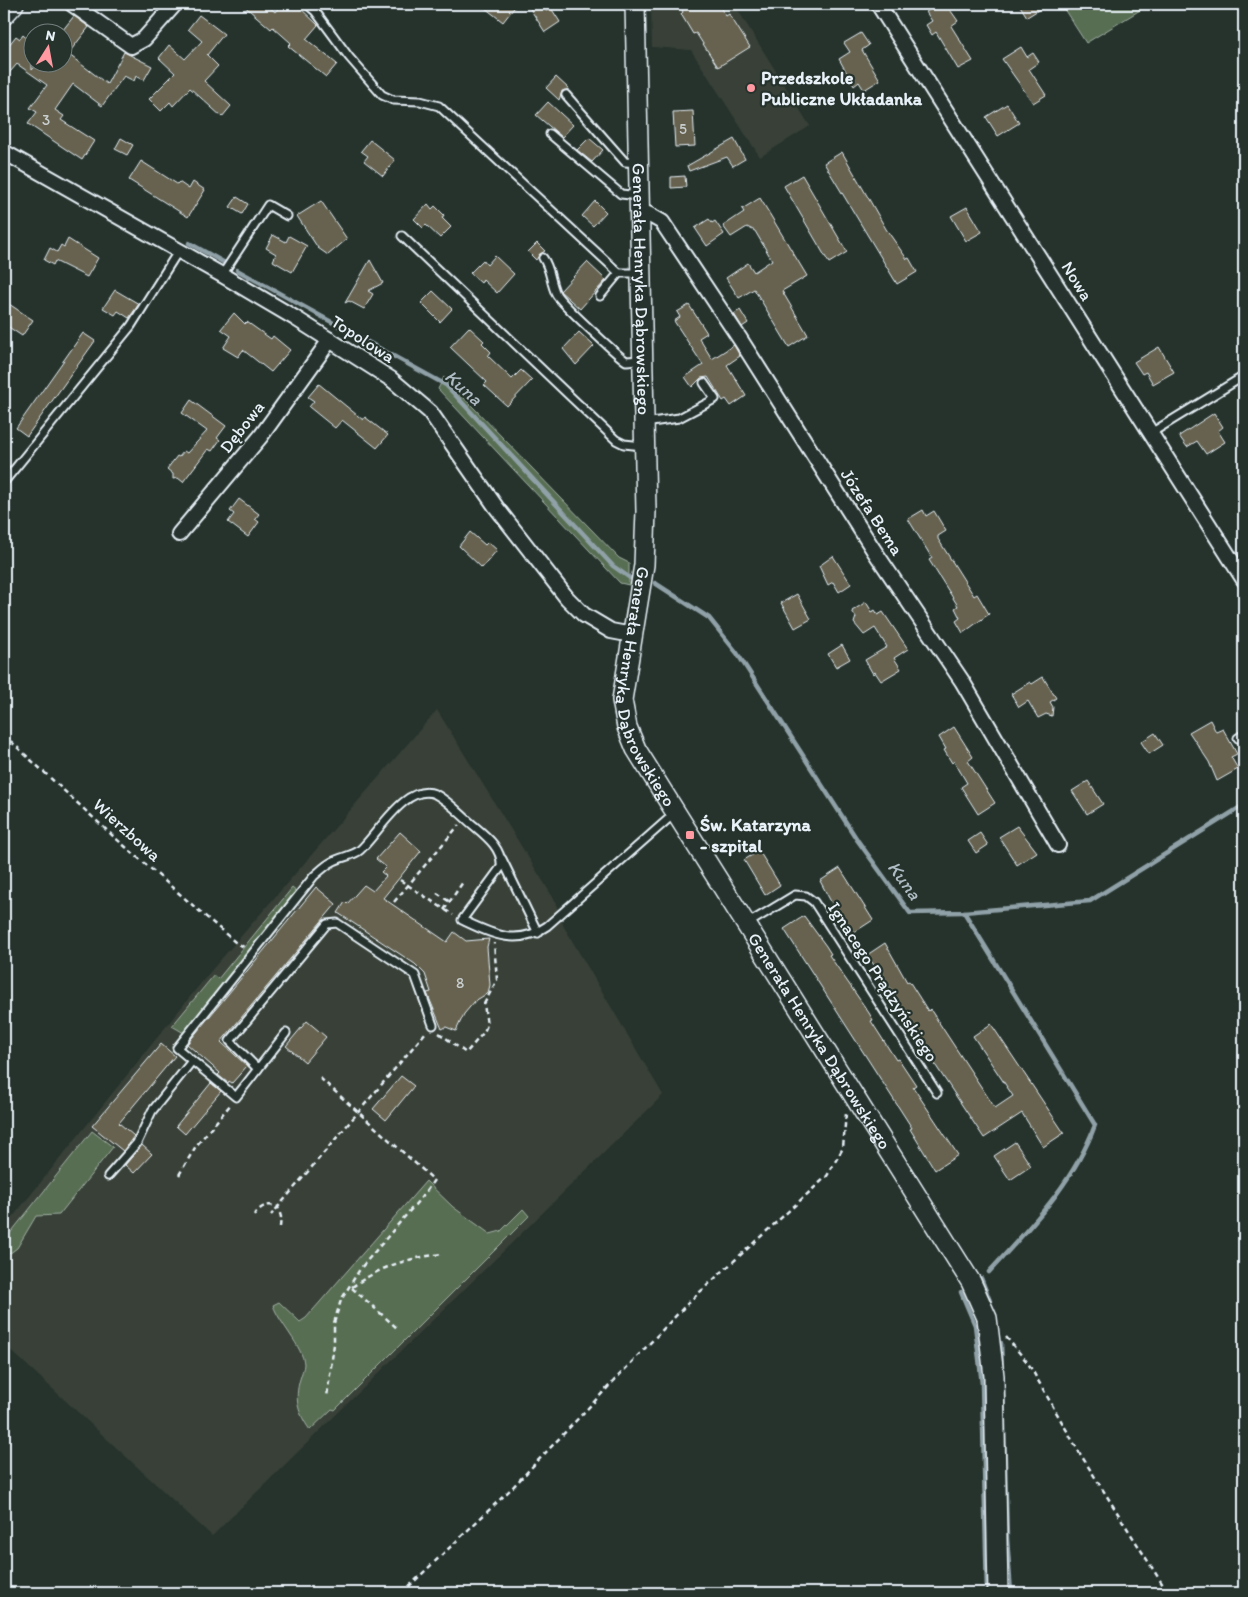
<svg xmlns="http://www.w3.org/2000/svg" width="1248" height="1597" font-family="Itim,sans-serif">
<rect width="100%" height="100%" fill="#26332d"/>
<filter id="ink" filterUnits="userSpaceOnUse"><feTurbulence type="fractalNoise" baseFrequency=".02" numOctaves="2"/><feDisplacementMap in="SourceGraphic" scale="10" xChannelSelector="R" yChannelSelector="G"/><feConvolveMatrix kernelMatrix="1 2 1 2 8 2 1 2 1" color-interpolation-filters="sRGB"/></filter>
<g filter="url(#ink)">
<g fill="#394137">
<polygon points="651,4 734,4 810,126 760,157 691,50 652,47"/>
<polygon points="437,710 554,899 564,927 663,1095 212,1536 4,1344 4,1228 210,972"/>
</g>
<g fill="#586e52" stroke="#a0b0a5">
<polygon points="1072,4 1150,4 1086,43 1064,9"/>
<polygon points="444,377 619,558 629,563 629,585 620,583 438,389"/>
<polygon points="292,888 298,893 197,1019 184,1033 172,1026 214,975 218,979"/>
<polygon points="92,1131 113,1147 59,1215 36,1216 17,1248 9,1254 4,1250 4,1241"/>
<path d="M 426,1181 L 453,1207 L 490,1234 L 501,1231 L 523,1209 L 529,1216 L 335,1410 L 332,1409 L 310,1430 C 298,1413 294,1400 300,1379 C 301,1375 304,1368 304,1364 C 303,1347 279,1323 273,1305 L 279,1302 L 300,1322 L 306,1318 Z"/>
</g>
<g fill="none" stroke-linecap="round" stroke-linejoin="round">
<g stroke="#90a1a8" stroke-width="4.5">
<polyline points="189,243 225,263"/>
<polyline points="237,270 446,385 613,566 630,578"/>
<polyline points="655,583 709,618 737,653 858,841 910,913 964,912 1090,901 1244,805"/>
<path d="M 964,912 L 1095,1125 C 1074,1183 1029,1228 989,1272"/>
<polyline points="981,1278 990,1301"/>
<polyline points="961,1292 975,1325 982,1384 987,1593"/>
<polyline points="1001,1343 1002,1370"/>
<polyline points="1003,1385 1007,1538 1011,1593"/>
</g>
</g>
<g fill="#66624f" stroke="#e8f1f8">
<polygon points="242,4 266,4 275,12 282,4 296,4 318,25 306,39 337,64 326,77 288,46 291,43 273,27 271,29"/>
<polygon points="480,4 517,4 503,22"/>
<polygon points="527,4 542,4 546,11 551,8 560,22 545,32"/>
<polygon points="692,4 718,4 726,16 729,14 750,47 718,67 696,33 693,34 681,14 683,12 682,10"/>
<polygon points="939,4 946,4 958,21 951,26 973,61 958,69 936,32 932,35 926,25 932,21 926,12"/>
<polygon points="1019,4 1048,4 1027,17"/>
<polygon points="199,15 224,34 207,55 218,66 204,81 231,106 222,117 190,88 173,106 170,102 161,111 149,99 175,73 159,58 169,45 185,59 202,41 188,29"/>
<polygon points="74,16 89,27 68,54 107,84 124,52 152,66 144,80 136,76 134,81 124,76 102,106 73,84 55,110 64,116 61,120 94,141 82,160 28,124 37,112 30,108 47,85 17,64 4,79 4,63 8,57 4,51 16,36 20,39 23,35 32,43 32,70 39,62 62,62 62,31"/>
<polygon points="861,33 869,45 862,50 880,80 864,90 859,82 854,86 839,59 850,52 844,43"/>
<polygon points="1021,47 1027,57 1033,53 1039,62 1029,69 1046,95 1033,103 1002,59"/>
<polygon points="556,77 569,89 562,91 559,100 546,88"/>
<polygon points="548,102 573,125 562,137 536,115"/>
<polygon points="1007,104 1019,123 998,136 986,117"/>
<polygon points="693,111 695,146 675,147 673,112"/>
<polygon points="121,138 133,145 127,155 115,149"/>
<polygon points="589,138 603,150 592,162 577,150"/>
<polygon points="734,139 745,159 733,166 727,157 689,171 687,166"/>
<polygon points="370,140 395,160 383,176 364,161 368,156 361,151"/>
<polygon points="842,152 886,229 907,259 909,258 917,272 897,284 824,163"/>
<polygon points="141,161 177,184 179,182 189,189 193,182 205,190 188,217 129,180"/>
<polygon points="802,175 847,252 829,263 784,186"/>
<polygon points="685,176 686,187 671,188 671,177"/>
<polygon points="237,197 248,204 242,214 230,207"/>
<polygon points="760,198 807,276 782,291 808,335 789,347 754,289 739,298 726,278 748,263 754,272 772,260 755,231 747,227 731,237 723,226 744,212 742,209"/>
<polygon points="321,201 347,239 328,255 318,248 297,216"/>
<polygon points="595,201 606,212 593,226 582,216"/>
<polygon points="428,204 432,209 435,206 444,215 442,218 451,227 440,238 426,225 423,228 414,219"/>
<polygon points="967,207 982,232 966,241 951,216"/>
<polygon points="709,219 712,223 715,221 724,234 707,246 695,228"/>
<polygon points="273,235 286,242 289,236 307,246 292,272 273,261 276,254 266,248"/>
<polygon points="68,239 98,258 87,277 55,261 53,265 44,260 50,248 57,252 61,245 64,247"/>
<polygon points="537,243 545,251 540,254 536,260 528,252"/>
<polygon points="495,256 514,274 497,293 483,280 481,283 470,273 483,260 487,265"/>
<polygon points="370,260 383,283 368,291 373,294 364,309 349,301 345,303"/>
<polygon points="587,262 606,280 580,309 560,291"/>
<polygon points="115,290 139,304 129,318 118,311 115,315 103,308"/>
<polygon points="433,291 452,309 440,322 421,303"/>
<polygon points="9,304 33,320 22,336 4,324 4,312"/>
<polygon points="689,305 707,333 699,338 712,359 734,345 740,356 727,365 746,396 731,406 726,399 723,401 708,377 701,378 692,387 685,377 703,365 674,321 680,317 677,312"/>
<polygon points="740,310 748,323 742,327 734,314"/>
<polygon points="234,313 245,324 247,322 271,339 273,336 290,350 271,372 243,350 238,357 223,348 231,336 221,329"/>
<polygon points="469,327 484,341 482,343 491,352 488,356 512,379 521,370 532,380 507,406 484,385 487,382 450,347"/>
<polygon points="579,332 594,346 576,365 563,349"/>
<polygon points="83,333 95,341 27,436 16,428"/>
<polygon points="1159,347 1174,372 1153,384 1146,372 1142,374 1134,362"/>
<polygon points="319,384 363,420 365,417 388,435 377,448 342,420 335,428 309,407 314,401 308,397"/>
<polygon points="191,400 226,426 217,438 220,440 212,451 208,449 183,482 178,478 173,479 173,474 167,469 177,456 179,457 184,451 187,453 207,431 182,413"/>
<polygon points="1214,413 1223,427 1218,431 1225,442 1206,454 1197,441 1187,447 1179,436"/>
<polygon points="239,499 259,514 255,519 259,522 248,537 228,522 234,514 230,511"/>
<polygon points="923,510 926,516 934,511 946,531 938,536 938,539 974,596 977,594 989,614 963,633 956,621 960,618 955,608 958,606 929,560 932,558 908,519"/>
<polygon points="470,532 485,545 488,542 497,550 482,568 459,546"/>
<polygon points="833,556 851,584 839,592 833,582 828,585 819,566"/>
<polygon points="797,594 811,619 795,628 781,603"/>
<polygon points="866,602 872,612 875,610 878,615 883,612 908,649 894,658 901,669 881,681 875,672 873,674 865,660 887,647 875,628 864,635 854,623 856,617 852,611"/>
<polygon points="842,645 850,659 836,667 828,654"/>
<polygon points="1043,677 1056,698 1050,702 1053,707 1052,716 1046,714 1038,718 1028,701 1019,707 1011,694 1030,682 1032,684"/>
<polygon points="1210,720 1216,732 1223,729 1237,754 1231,757 1238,769 1217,781 1209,762 1189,732"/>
<polygon points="954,727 973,757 968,761 995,803 978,814 961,787 967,783 954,761 952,763 944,750 946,749 939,737"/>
<polygon points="1155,733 1163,745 1149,754 1141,742"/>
<polygon points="1088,781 1103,804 1087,814 1072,791"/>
<polygon points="1017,826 1037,852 1017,865 999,837"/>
<polygon points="400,832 421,851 383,898 447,942 454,932 466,941 489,939 487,947 490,985 488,993 475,1001 464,1014 456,1031 446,1027 442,1029 427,993 431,992 425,974 415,964 338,913 345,902 347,904 364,885 373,891 386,876 381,872 386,867 376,859"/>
<polygon points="980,833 988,845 976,853 968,841"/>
<polygon points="759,851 780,885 765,895 744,860"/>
<polygon points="840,868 873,920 853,933 838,915 820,881"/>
<polygon points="316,887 336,904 221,1042 247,1066 232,1083 229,1081 228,1083 218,1075 220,1073 187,1044"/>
<polygon points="804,916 826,946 831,954 829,955 869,1013 873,1020 871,1021 896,1060 898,1059 902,1064 916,1085 913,1087 958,1155 935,1170 910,1129 912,1128 784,929"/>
<polygon points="885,943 907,982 909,981 928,1011 930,1009 995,1108 1013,1096 973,1036 991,1024 1064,1133 1043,1147 1022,1113 984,1138 924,1048 891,992 892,991 867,955"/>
<polygon points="307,1021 326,1037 305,1062 286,1046"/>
<polygon points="161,1044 175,1056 119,1123 134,1136 123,1151 92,1126"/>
<polygon points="401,1076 414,1086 386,1120 373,1109"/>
<polygon points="211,1083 221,1091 185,1134 176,1126"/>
<polygon points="1015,1142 1031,1166 1010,1180 994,1156"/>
<polygon points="142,1145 152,1154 134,1173 125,1165"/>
</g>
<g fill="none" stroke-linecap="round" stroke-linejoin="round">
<defs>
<g id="lane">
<polyline points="307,4 315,11 349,57 382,95 393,100 420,101 439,106 619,273"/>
<polyline points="566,95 625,162 639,163"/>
<polyline points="550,134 621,194 639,196"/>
<polyline points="402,236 616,440 624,444 643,446"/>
<path d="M 543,258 C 551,269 550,282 556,294 C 561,303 615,353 626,361 L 642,360"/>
<polyline points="222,275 268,205 287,216"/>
<polyline points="600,296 619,273 639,273"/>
<polyline points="645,423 679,418 715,399 704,383"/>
<polyline points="1151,433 1244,376"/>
<polyline points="4,482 131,326 179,250"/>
<polyline points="1238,738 1244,734"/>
<polyline points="502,859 538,933"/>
<polyline points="747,924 795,895 806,896 814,902 937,1093"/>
<path d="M 286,1033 L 236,1097 L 177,1048 L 314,876 C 320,871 326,865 332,862 C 340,857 353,856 360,850 C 378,834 406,782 435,794 C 449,801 461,815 473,825 C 486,836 503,849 501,867 L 462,920 C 492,934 517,947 547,926 L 675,813"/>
<polyline points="258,1069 230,1041 327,924 337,923 415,975 433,1025"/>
<polyline points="108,1176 137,1143 152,1111 192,1061"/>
</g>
<g id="street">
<polyline points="72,4 131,46 144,39 175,4"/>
<polyline points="878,4 1244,580"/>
<polyline points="4,152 222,275 295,318 391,379 430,412 496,507 567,598 584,615 611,631 632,635"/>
<polyline points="640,215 648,214 662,222 740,339 873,549 962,681 1058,845"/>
<polyline points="179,534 261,436 330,340"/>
</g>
<g id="secondary">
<path id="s1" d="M 635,4 L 646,511 L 644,565 L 622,700 L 627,727 L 636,749 L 676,813 L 971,1282 L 987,1318 L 994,1376 L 998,1593"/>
<polyline points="4,15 14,4"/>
</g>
</defs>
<use href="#lane" stroke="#e8f1f8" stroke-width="11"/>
<use href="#street" stroke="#e8f1f8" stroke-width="18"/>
<use href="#secondary" stroke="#e8f1f8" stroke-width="22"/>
<g stroke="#e8f1f8" stroke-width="2.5" stroke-dasharray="5 4" stroke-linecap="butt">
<polyline points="4,735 113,836 235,942 244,947"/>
<polyline points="400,880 453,915"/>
<polyline points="437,893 450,902"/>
<polyline points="394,902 459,825"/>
<polyline points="444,910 463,882"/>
<polyline points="439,1033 466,1053 484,1032 487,1025 484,1004 497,980 494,943"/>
<polyline points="320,1078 434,1180 425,1193 360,1269 341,1300 334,1323 334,1344 327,1397"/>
<polyline points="179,1175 196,1146 231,1104"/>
<path d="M 254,1216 C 260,1206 267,1203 278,1207 L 271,1215"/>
<polyline points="280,1227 281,1217 278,1207 426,1032"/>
<path d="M 352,1287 C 382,1266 405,1259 441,1254"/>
<polyline points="352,1288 397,1328"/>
<polyline points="1006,1337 1028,1363 1079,1452 1168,1593"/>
<polyline points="402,1593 511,1489 689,1302 827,1176 843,1148 846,1113"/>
</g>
<use href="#lane" stroke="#26332d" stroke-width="7"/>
<use href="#street" stroke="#26332d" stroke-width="14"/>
<use href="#secondary" stroke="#26332d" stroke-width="19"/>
</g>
</g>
<g fill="#ff9aa2" stroke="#26332d" stroke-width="2">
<circle cx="751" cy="88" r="5"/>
<rect x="685" y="830" width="10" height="10" rx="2.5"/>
</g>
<g text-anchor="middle" stroke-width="4.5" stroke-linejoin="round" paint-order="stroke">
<g font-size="15" fill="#c8cdce">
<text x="46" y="125">3</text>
<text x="683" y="134">5</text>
<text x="460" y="988">8</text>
</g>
<g font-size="18" font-weight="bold" fill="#e8f1f8" stroke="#26332d" text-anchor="start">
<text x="761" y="84">Przedszkole<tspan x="761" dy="21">Publiczne Układanka</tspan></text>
<text x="700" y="831">Św. Katarzyna<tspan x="700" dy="21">- szpital</tspan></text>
</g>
<g font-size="18" fill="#e8f1f8" stroke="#26332d">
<text transform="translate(1077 281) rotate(58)" y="6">Nowa</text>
<text dy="6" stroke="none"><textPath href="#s1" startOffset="285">Generała Henryka Dąbrowskiego</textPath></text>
<text transform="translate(363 339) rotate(33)" y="6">Topolowa</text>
<text transform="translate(242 427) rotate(-52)" y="6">Dębowa</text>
<text transform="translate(872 512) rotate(57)" y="6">Józefa Bema</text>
<text dy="6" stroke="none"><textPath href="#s1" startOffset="689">Generała Henryka Dąbrowskiego</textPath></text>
<text transform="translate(127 830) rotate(42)" y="6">Wierzbowa</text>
<text transform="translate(883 982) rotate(57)" y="6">Ignacego Prądzyńskiego</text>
<text dy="6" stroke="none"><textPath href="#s1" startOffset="1094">Generała Henryka Dąbrowskiego</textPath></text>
</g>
<g font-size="19" font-style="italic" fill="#aebbc3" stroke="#26332d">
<text transform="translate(464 387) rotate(42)" y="7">Kuna</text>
<text transform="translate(905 880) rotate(54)" y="7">Kuna</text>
</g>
</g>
<rect width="1248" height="1597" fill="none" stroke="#26332d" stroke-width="20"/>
<rect x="10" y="10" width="1228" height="1577" fill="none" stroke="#e8f1f8" stroke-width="2" filter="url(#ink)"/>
<g transform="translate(48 48) rotate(11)"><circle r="24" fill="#26332d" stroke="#747f7e"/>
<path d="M0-4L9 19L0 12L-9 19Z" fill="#ff9aa2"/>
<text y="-8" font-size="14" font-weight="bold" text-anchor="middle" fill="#e8f1f8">N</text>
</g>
</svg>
